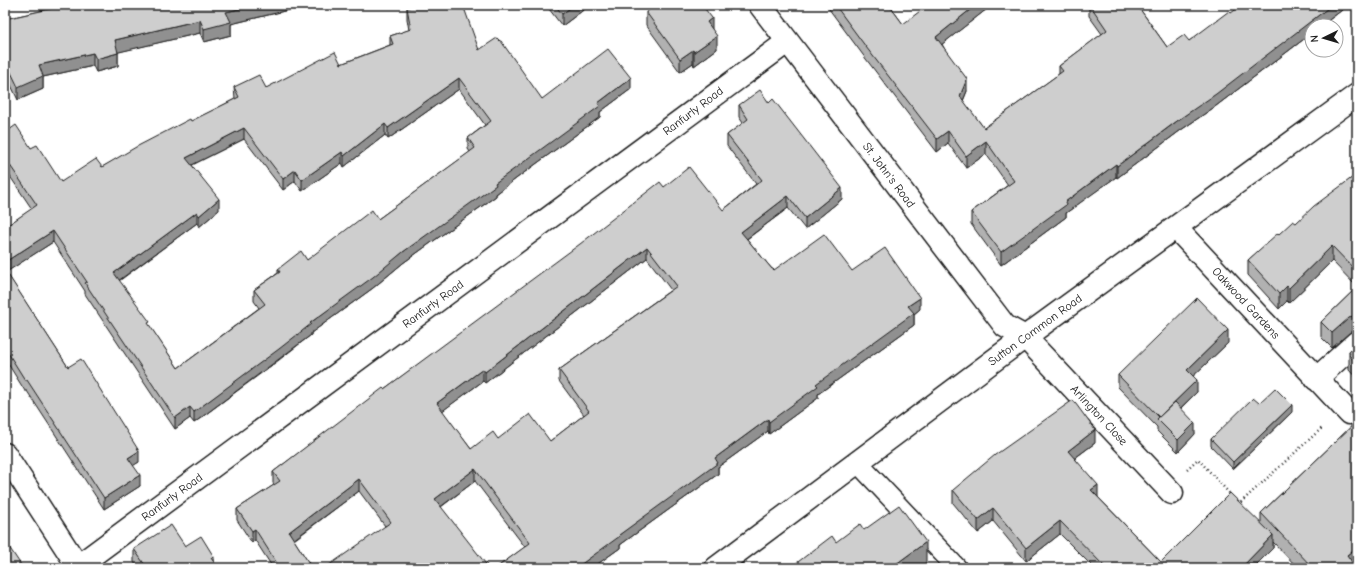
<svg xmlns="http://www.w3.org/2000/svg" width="1362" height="573" font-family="'Comic Neue',sans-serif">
<rect width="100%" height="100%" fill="#fff"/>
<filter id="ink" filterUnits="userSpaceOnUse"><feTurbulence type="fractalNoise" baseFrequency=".025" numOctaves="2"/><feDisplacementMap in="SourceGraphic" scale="8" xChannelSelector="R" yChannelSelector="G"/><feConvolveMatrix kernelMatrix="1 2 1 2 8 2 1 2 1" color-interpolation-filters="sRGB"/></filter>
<g filter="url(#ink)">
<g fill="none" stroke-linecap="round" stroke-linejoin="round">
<defs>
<polyline id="service" points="857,462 957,568"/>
<g id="minor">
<polyline points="760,5 1005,326 1025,337 1172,493"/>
<polyline points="1176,228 1349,413"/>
<polyline points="1316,379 1357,342"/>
<polyline points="5,454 79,568"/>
<polyline points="78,566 787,42"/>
</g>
<polyline id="secondary" points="716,568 1025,337 1357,95"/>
</defs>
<use href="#service" stroke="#1c1c1c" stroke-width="22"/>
<use href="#minor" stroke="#1c1c1c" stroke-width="25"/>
<use href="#secondary" stroke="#1c1c1c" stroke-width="25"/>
<g stroke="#1c1c1c" stroke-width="2.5" stroke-dasharray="1 3" stroke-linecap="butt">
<polyline points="1187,469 1198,459 1231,495"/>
<polyline points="1238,503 1239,504 1323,427"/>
</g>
<use href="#service" stroke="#fff" stroke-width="19"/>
<use href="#minor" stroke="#fff" stroke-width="22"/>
<use href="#secondary" stroke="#fff" stroke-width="22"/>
</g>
<g fill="#b1b1b1" stroke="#1c1c1c" fill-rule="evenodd">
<polygon points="67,5 309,5 231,24 231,35 204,42 200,33 118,52 118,66 96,72 93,66 43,77 43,89 18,100 7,77 5,78 5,19"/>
<polygon points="546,5 590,5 562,26"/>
<polygon points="826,5 889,5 903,24 992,5 942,44 967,91 963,101 984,128 1059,74 1059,66 1102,34 1089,16 1089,5 1137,5 1167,47 1189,41 1231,13 1346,5 1346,7 1321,26 1312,26 1312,33 1216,106 1181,130 1117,178 1116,177 1089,196 1066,213 1066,217 1001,265 971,224 971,212 1008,185 986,154 966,168 948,143 937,152 866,59"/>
<path d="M 407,8 L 479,50 L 542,99 L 631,89 L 600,112 L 600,117 L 521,175 L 496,194 L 496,196 L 403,263 L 373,288 L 311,333 L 311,335 L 279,360 L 194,423 L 190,418 L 175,429 L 85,294 L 85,291 L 53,242 L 6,272 L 68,367 L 139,462 L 133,465 L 140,486 L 104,509 L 27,391 L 25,391 L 5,359 L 5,227 L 32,209 L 5,169 L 5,133 L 31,148 L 61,182 L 102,167 L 235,99 L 234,87 L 266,88 L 341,64 L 390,45 L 390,36 L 409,30 L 407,19 ZM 459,89 L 485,125 L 468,138 L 468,149 L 470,152 L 378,219 L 307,260 L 278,269 L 278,273 L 254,290 L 254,301 L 259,308 L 178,368 L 119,281 L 197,223 L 199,227 L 219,210 L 192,165 L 244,139 L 283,190 L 295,181 L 302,191 L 342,163 L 344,167 L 385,135 L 388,139 Z"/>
<polygon points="646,12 712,30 717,49 694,66 693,63 680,72 646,25"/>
<path d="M 769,103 L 842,199 L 805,229 L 788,208 L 747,239 L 772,269 L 774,270 L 852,271 L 920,309 L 914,314 L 914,325 L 818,394 L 818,398 L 769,434 L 768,431 L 718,467 L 718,474 L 620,545 L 620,548 L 592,568 L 496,568 L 525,547 L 475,481 L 441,507 L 385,526 L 359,491 L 294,540 L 312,568 L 273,568 L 255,540 L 252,543 L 237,520 L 237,509 L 274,485 L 273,483 L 273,472 L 384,389 L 664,187 L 723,210 L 756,184 L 727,146 L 727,135 L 743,123 L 739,117 L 739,105 ZM 647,258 L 671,290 L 559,370 L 559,381 L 584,415 L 550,441 L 498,439 L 471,449 L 442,411 L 483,381 L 485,383 Z"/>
<polygon points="1357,174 1357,287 1332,261 1289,303 1287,301 1279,309 1248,275 1248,260 1279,234 1296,223"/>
<polygon points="1357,287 1357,330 1354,330 1349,333 1332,348 1321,337 1321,322"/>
<polygon points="1228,343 1193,376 1197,392 1181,408 1195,434 1178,452 1157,431 1157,427 1118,387 1118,375"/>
<polygon points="1357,344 1357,379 1349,370 1349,351"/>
<polygon points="1259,403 1292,412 1233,469 1211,446 1211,439"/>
<polygon points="1357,421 1357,562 1354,564 1355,568 1298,568 1273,542 1273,548 1253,568 1094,568 1060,534 1026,561 993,521 978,533 953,503 953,490 1095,443 1075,458 1098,497 1161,562 1261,523 1261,513"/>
<polygon points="185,546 214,563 218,568 138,568 134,562 134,549"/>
</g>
<g fill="#909090" stroke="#1c1c1c">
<polygon points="256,5 309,5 231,24 231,35 204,42 204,29 226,12"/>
<polygon points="574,5 590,5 562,26 562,14"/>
<polygon points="976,5 992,5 936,49 936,37"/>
<polygon points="1332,5 1346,5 1346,7 1321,26 1312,26 1312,33 1216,106 1181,130 1117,178 1117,166"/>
<polygon points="712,18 712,31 707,22"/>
<polygon points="200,20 200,33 115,53 115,40"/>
<polygon points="717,36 717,49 694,66 694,52"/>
<polygon points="693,50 693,63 680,72 680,59"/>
<polygon points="93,53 93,66 43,77 43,89 18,100 18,87 39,65"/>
<polygon points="118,53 118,66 96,72 96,59"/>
<polygon points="459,78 459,89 388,139 388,128"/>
<polygon points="631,78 631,89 600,112 600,117 521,175 496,194 496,196 403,263 373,288 311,333 311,335 194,423 194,412 403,252 495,183 598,103"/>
<polygon points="967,79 967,91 960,108 960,96"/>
<polygon points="385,124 385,135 344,167 344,156"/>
<polygon points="244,128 244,139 186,168 186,158"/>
<polygon points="948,131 948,143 937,152 937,139"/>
<polygon points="986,141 986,154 966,168 966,156"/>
<polygon points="342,152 342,163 302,191 302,180"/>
<polygon points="1116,164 1116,177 1066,213 1066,217 1001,265 1001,252 1065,202"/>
<polygon points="295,170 295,181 283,190 283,179"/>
<polygon points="842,188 842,199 805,229 805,218"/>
<polygon points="788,196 788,208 741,243 741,232"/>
<polygon points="219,199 219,210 199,227 199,216"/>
<polygon points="197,212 197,223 114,284 114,273"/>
<polygon points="53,231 53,242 5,273 5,262"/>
<polygon points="1332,246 1332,261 1289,303 1289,288"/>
<polygon points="647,247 647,258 485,383 485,372"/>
<polygon points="1287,286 1287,301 1279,309 1279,294"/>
<polygon points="920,298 920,309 914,314 914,325 818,394 818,398 769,434 769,422 908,306"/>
<polygon points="1354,315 1354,330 1349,333 1332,348 1332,333 1349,318"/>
<polygon points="1228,330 1228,343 1187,382 1187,370"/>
<polygon points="483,369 483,381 437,415 437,403"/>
<polygon points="1197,380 1197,392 1163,425 1159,421 1159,417"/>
<polygon points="1292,405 1292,412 1233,469 1233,462"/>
<polygon points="190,407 190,418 175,429 175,418"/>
<polygon points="768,419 768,431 718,467 718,474 620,545 620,548 592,568 576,568 619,535 715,458"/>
<polygon points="1195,423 1195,434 1178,452 1178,440"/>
<polygon points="1095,430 1095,443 1068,463 1068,451"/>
<polygon points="139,451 139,462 128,469 128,458"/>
<polygon points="475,469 475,481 435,511 435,499"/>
<polygon points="140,475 140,486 104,509 104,498"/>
<polygon points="359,479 359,491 289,543 289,532"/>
<polygon points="1098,485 1098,497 1091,490"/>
<polygon points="993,508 993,521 978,533 978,520"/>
<polygon points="1060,521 1060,534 1026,561 1026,548"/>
<polygon points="255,529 255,540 252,543 252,531"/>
<polygon points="1273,535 1273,548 1253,568 1241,568"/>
<polygon points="926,542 926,563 919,568 892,568 892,567"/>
<polygon points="1357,547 1357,562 1350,568 1347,555"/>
<polygon points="214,557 214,568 211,558"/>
</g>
<g fill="#cecece" stroke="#1c1c1c" fill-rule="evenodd">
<polygon points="67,5 256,5 226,12 231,22 204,29 200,20 115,40 118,53 96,59 93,53 39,65 43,76 18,87 7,64 5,65 5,19"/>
<path d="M 414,5 L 463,5 L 479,50 L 497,38 L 500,41 L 501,41 L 542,99 L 608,49 L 631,78 L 598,103 L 600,106 L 521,164 L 495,183 L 496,185 L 403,252 L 373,277 L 310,323 L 311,324 L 279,349 L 194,412 L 190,407 L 175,418 L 85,283 L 87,282 L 53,231 L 5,262 L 5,227 L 37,205 L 5,158 L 5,133 L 16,125 L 31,148 L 37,145 L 61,182 L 96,159 L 102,167 L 136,147 L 190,119 L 191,121 L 239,97 L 234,87 L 259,75 L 266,88 L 335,52 L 341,64 L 393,44 L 390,36 L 411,29 L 407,8 ZM 459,78 L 491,121 L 468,138 L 475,148 L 378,219 L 372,210 L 307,260 L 301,251 L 278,269 L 280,272 L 254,290 L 265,304 L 178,368 L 148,323 L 150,322 L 114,273 L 197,212 L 199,216 L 219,199 L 186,158 L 244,128 L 283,179 L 295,170 L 302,180 L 342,152 L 344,156 L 385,124 L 388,128 Z"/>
<polygon points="555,5 574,5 562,14"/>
<polygon points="656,5 702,5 712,18 707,22 717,36 694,52 693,50 680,59 646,12"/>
<polygon points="835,5 889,5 903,24 928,5 976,5 936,37 967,79 960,96 984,128 1063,71 1059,66 1107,30 1090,5 1137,5 1167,47 1184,35 1189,41 1229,11 1231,13 1242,5 1332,5 1216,94 1181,118 1117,166 1116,164 1089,184 1065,202 1066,205 1001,252 971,212 1014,181 986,141 966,156 948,131 937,139 866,47"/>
<path d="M 760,90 L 769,103 L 773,99 L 842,188 L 805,218 L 788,196 L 741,232 L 772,269 L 773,269 L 774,270 L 824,234 L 852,271 L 885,248 L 920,298 L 908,306 L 914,313 L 816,384 L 818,386 L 769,422 L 768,419 L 715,458 L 718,463 L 619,535 L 620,536 L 576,568 L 496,568 L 530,543 L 475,469 L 435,499 L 489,568 L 325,568 L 391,522 L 359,479 L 289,532 L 312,568 L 280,568 L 255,529 L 252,531 L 237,509 L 280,481 L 273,472 L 383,388 L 384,389 L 580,244 L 660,182 L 664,187 L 689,167 L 723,210 L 762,180 L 727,135 L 748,119 L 739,105 ZM 647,247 L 677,286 L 559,370 L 589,411 L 550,441 L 530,414 L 498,439 L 493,432 L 471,449 L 437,403 L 483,369 L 485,372 Z"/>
<polygon points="1357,174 1357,272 1332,246 1289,288 1287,286 1279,294 1248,260 1278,233 1279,234 1293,221 1296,223 1314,206"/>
<polygon points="5,270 68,367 81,359 139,451 128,458 140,475 104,498 27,380 25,380 5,348"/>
<polygon points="1357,287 1357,315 1354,315 1349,318 1332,333 1321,322"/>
<polygon points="1197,298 1228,330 1187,370 1197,380 1159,417 1118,375"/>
<polygon points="1357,344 1357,364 1349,355 1350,353 1349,351"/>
<polygon points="1275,388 1292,405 1233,462 1211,439 1253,398 1259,403"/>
<polygon points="1073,400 1095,430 1068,451 1098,485 1091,490 1161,562 1230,493 1273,535 1241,568 1106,568 1060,521 1026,548 993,508 978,520 953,490 995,455"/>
<polygon points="1175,402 1195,423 1178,440 1157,419"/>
<polygon points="1357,421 1357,547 1347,555 1355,566 1353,568 1313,568 1261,513"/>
<polygon points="899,505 926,542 892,567 893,568 790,568 832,536 836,542 860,524 864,530"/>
<polygon points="171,525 185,546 201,536 214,557 211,558 218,568 147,568 134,549"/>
<polygon points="5,541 23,568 5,568"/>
</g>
</g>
<g text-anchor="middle" stroke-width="3" stroke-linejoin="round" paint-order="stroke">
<g font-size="12" fill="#1c1c1c" stroke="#fff">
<text transform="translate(693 111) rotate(-37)" y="4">Ranfurly Road</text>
<text transform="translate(889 175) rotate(53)" y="4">St. John's Road</text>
<text transform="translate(1246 303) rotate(47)" y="4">Oakwood Gardens</text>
<text transform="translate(433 304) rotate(-36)" y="4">Ranfurly Road</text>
<text transform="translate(1035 330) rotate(-36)" y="4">Sutton Common Road</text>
<text transform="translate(1099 415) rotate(47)" y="4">Arlington Close</text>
<text transform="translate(172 497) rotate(-36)" y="4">Ranfurly Road</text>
</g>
</g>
<rect width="1362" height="573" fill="none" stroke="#fff" stroke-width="20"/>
<rect x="10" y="10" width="1342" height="553" fill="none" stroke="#1c1c1c" stroke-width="1.5" filter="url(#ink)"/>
<g transform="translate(1324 38) rotate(265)"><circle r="19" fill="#ffffff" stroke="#a4a4a4"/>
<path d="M0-3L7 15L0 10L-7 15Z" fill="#1c1c1c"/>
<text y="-6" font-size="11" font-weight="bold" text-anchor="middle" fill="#1c1c1c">N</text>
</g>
</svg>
